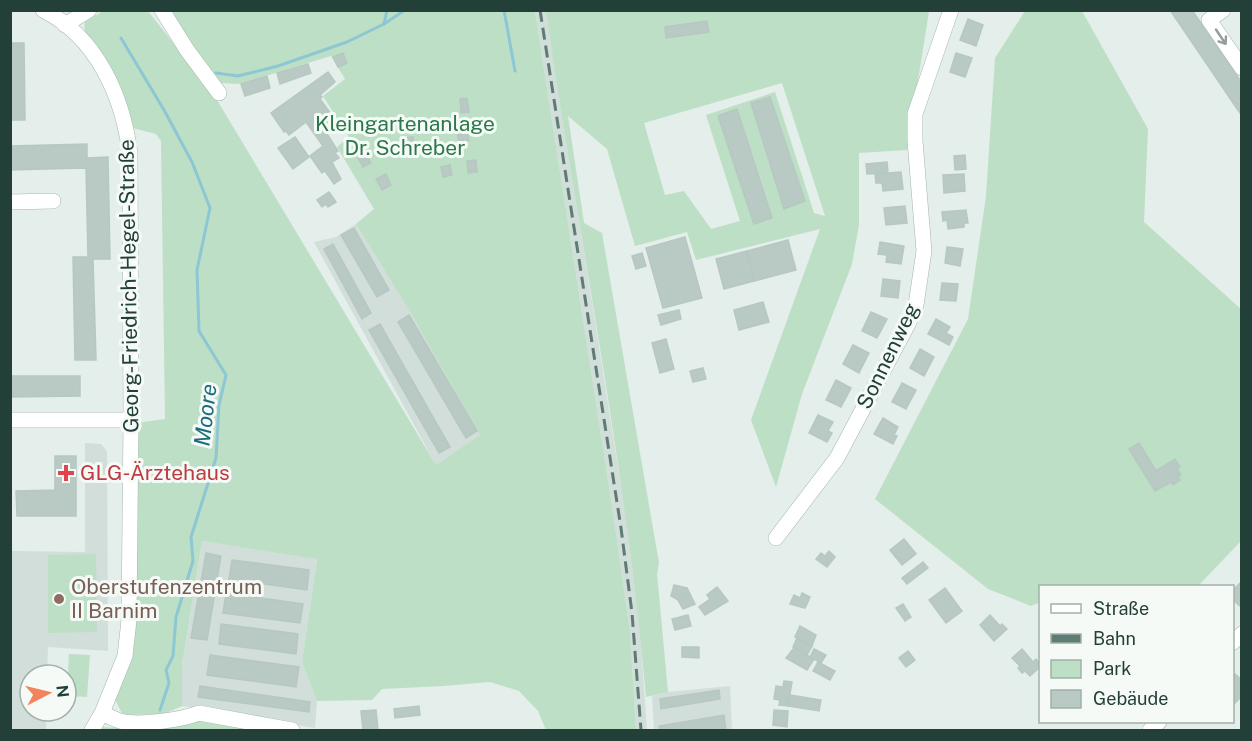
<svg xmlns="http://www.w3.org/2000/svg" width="1252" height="741" font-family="'Public Sans',sans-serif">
<rect width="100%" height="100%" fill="#e4eeea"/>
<g fill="#d2ded9">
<polygon points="535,11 546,11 626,518 640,631 647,730 636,730 630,632 613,512"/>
<polygon points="356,224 409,310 481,435 436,465 314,242 336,237"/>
<polygon points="85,443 101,444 107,451 108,651 48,647 47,675 30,675 30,711 46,711 46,730 11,730 11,551 85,552"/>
<polygon points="202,541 317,558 302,662 317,701 315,728 182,706 182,665"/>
<polygon points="730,686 732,730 654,730 652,696 668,692"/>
</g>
<g fill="#bddfc6" fill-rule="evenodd">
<path d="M 103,11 L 148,11 L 214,95 L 436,465 L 480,435 L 409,310 L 356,224 L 374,209 L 337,147 L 349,137 L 323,96 L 345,79 L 331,56 L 239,84 L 220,83 L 168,11 L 535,11 L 613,512 L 630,632 L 636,730 L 546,730 L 538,711 L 519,691 L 490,682 L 443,686 L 382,689 L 372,700 L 317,701 L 302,662 L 317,559 L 202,541 L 182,665 L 182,706 L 164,714 L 123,715 L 114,698 L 129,660 L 137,423 L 165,419 L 161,141 L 156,134 L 133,128 C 127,97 113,72 95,47 C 90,39 82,32 85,22 Z"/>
<path d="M 546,11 L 929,11 L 907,150 L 859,153 L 859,225 L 852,264 L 802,394 L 776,487 L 751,420 L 820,229 L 696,260 L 687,232 L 635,246 L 607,149 L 568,116 L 584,223 L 602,233 L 659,563 L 657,574 L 668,692 L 646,697 C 626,467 579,239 546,11 ZM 782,83 L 825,216 L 814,213 L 775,92 L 706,115 L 740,221 L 711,229 L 684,191 L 665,195 L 644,123 Z"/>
<polygon points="1025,11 1082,11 1148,129 1144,222 1241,309 1241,541 1198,586 1040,586 1040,602 1031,606 988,589 875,499 968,319 986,196 995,58"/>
<polygon points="96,554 97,632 48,633 48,555"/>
<polygon points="69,654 90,655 87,697 67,696"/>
<polygon points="189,719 271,730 99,730 101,727 153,730"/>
</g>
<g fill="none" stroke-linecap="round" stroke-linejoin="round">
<g stroke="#8cc7d3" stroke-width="3">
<polyline points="504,10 515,71"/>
<polyline points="384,24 405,10"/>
<polyline points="121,38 164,110 192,162 210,208 197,270 199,331 226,375 219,405 216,458 191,537 193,561 176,617 173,656 166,670 169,683 160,710"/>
<polyline points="216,73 238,76 278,66 347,42 384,24 387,10"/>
</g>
</g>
<g fill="#b9c9c3" stroke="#b6c8c1" stroke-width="1.5">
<polygon points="1170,10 1192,10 1242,83 1242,116"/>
<polygon points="968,19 983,25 976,46 960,40"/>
<polygon points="707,21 709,32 666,38 665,27"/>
<polygon points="10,43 24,43 25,120 10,120"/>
<polygon points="343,53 347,63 338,67 333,57"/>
<polygon points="956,53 972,58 965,77 950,72"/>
<polygon points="308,64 311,73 280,84 277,73"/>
<polygon points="328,72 335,82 320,95 322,97 320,99 334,118 322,126 338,151 335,153 339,158 332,162 341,179 334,184 325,171 322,173 310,156 323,146 306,122 289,135 286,131 284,132 271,113"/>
<polygon points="267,76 270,88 245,96 241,84"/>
<polygon points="770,97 805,201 784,209 751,103"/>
<polygon points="467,98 469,112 461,113 460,99"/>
<polygon points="737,109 772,218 754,224 718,116"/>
<polygon points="467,130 469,140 459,142 457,132"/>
<polygon points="295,137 309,157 293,169 278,148"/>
<polygon points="413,137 414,145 403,146 402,138"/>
<polygon points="87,144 87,158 108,157 110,259 93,259 96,360 75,360 73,257 88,257 86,168 10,170 10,146"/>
<polygon points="366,154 371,163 363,167 358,158"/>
<polygon points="965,155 966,169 955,170 954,156"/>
<polygon points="476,160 477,172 468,173 467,161"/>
<polygon points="887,162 888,173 867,174 866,164"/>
<polygon points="450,165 452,175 443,177 441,167"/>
<polygon points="901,172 903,189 883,191 882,183 876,183 875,174"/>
<polygon points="386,174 391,185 382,190 376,179"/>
<polygon points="964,174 965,191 944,193 943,175"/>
<polygon points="329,192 336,202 328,207 326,204 322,207 317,200"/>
<polygon points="905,206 907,223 886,225 884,208"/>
<polygon points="966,210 968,223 964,223 964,227 948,229 947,220 943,221 942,212"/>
<polygon points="354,228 389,290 377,297 341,235"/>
<polygon points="685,237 702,298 663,308 646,248"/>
<polygon points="788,240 796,270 754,281 747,251"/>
<polygon points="880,242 904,246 901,264 886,262 887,255 878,254"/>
<polygon points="333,244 371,313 362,319 324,249"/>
<polygon points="947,247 963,249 960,266 945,263"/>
<polygon points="747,251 754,281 724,289 716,259"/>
<polygon points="642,253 646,266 636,269 632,256"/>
<polygon points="883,279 900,281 898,298 881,296"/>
<polygon points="942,283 958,284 956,301 940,300"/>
<polygon points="763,302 769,322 739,330 734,310"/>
<polygon points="679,310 681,319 661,325 658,315"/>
<polygon points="871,312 887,319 877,338 862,331"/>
<polygon points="409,315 477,431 466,438 398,322"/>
<polygon points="936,319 950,327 946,333 953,337 949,345 928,334"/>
<polygon points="380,324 450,447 439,453 369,330"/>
<polygon points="666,339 674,369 660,373 652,343"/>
<polygon points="853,345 869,353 859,373 843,364"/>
<polygon points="920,349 934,357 924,376 910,368"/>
<polygon points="703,368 706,379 693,382 690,371"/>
<polygon points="10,376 80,376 80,396 10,397"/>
<polygon points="836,380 851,388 841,407 826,400"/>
<polygon points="902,383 916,390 906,409 892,402"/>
<polygon points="818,415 833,422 828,431 832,433 827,442 809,433"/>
<polygon points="883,418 898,427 894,435 897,436 893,444 874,434"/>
<polygon points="1139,443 1156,471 1175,459 1180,467 1177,469 1181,475 1178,477 1180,480 1173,485 1171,482 1155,491 1129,449"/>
<polygon points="55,456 76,456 76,516 17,516 16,491 55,490"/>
<polygon points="904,539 916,554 902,565 890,550"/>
<polygon points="829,551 835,557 827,567 816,559 821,553 825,556"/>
<polygon points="206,553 221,556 207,640 191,638"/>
<polygon points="232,560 309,570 307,590 229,579"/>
<polygon points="923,562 928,568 907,584 902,578"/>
<polygon points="1242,581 1242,607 1241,607 1232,599 1232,591"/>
<polygon points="674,585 687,588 690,594 678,600 671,596"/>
<polygon points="717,587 728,601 705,615 699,607 710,599 707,595"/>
<polygon points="945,588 962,611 946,623 929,600"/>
<polygon points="226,593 303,604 300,623 223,613"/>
<polygon points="802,593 810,597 805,608 790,604 794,595 800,598"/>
<polygon points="690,594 695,604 683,609 678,600"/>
<polygon points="903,604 911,617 905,621 896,608"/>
<polygon points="688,615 691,626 675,630 672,619"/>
<polygon points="990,615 1000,626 1002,624 1007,629 994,641 980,625"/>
<polygon points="221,624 298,634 296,654 219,644"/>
<polygon points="800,626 816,635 812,646 795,637"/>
<polygon points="797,638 812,646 807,655 793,647"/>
<polygon points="682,647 699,647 699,658 682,657"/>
<polygon points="794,648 814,659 807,670 786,658"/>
<polygon points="814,649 826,655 821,663 810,657"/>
<polygon points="1022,649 1033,662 1036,659 1040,664 1040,667 1030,676 1025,671 1022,673 1018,668 1020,666 1012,658"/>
<polygon points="908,651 915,660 906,667 899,658"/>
<polygon points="210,655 299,667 296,687 207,675"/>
<polygon points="818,662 835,671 830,680 813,671"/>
<polygon points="1235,674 1242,680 1242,696 1234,704 1232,676"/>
<polygon points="784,681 792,682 788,706 779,705 780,700 774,699 776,686 783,687"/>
<polygon points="200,686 310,702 309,712 198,697"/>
<polygon points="719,690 720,699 661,709 660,699"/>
<polygon points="790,695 821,700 819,711 788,706"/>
<polygon points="419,706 420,715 395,718 394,709"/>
<polygon points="376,710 378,730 363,730 361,711"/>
<polygon points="774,710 788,711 787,727 773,725"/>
<polygon points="724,715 726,730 660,730 659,726"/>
</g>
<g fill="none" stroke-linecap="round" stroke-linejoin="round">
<defs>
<g id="minor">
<path d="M 43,10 C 97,37 123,97 130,154 L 131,420 L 129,620 L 125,656 L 102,713 L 92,730"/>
<polyline points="162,10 187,50 219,93"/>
<polyline points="1223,10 1209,20 1242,68"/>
<polyline points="65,25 89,10"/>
<polyline points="10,202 53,201"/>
<polyline points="10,420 131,420"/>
<polyline points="776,538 837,458 909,322 916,305 924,251 915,141 915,114 951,10"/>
<polyline points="1232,643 1242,634"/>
<path d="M 102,713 C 108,716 114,719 120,721 C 139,726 181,720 199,713 L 292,730"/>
<polyline points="1150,730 1159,722"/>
</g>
</defs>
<use href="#minor" stroke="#a6b6b1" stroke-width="16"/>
<use href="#minor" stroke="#fff" stroke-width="15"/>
<polyline stroke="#5e7b74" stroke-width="3" stroke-dasharray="12 6" stroke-linecap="butt" points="540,10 621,528 632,613 641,730"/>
</g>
<defs><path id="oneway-shaft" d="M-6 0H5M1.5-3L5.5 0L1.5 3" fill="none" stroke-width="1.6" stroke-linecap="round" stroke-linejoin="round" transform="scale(1.5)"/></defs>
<use stroke="#91a09c" href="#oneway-shaft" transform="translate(1221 37) rotate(56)"/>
<path fill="#e0444e" stroke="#f5faf7" stroke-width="2" d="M63 464h6v6h6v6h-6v6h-6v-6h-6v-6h6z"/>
<circle fill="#8d6e63" stroke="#f5faf7" stroke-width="2" cx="59" cy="599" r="6"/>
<g text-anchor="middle" stroke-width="6" stroke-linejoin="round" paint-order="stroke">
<g font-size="21" fill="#2c784a" stroke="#f5faf7">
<text x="405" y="131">Kleingartenanlage<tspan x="405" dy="24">Dr. Schreber</tspan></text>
</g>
<g font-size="21" fill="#234038" stroke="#f5faf7">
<text transform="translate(129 286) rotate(-91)" y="7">Georg-Friedrich-Hegel-Straße</text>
<text transform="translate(888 356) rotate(-64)" y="7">Sonnenweg</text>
</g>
<g font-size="21" fill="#be3a42" stroke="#f5faf7" text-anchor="start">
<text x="80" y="480">GLG-Ärztehaus</text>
</g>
<g font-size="21" fill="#785e54" stroke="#f5faf7" text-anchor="start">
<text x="71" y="594">Oberstufenzentrum<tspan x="71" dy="24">II Barnim</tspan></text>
</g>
<g font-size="22" font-style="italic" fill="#1b6c7d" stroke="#f5faf7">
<text transform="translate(205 415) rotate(-83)" y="8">Moore</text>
</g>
</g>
<rect width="1252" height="741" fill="none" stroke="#234038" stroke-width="24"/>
<rect x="1039" y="585" width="195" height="138" fill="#f5faf7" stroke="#a1b0ab" stroke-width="1.5"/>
<rect x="1051" y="604" width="30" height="9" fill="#ffffff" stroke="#a1b0ab" stroke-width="1.5"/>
<text x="1093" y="615" font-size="18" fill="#234038">Straße</text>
<rect x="1051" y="634" width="30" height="9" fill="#5e7b74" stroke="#a1b0ab" stroke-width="1.5"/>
<text x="1093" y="645" font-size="18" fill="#234038">Bahn</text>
<rect x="1051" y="660" width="30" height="18" fill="#bddfc6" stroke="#a1b0ab" stroke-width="1.5"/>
<text x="1093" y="675" font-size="18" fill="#234038">Park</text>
<rect x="1051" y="690" width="30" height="18" fill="#b9c9c3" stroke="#a1b0ab" stroke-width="1.5"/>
<text x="1093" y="705" font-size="18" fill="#234038">Gebäude</text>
<g transform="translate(48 693) rotate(83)"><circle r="28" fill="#f5faf7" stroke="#a1b0ab" stroke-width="1.5"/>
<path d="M0-4.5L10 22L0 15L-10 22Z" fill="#f4835c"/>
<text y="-9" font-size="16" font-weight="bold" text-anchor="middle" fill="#234038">N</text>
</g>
</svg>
